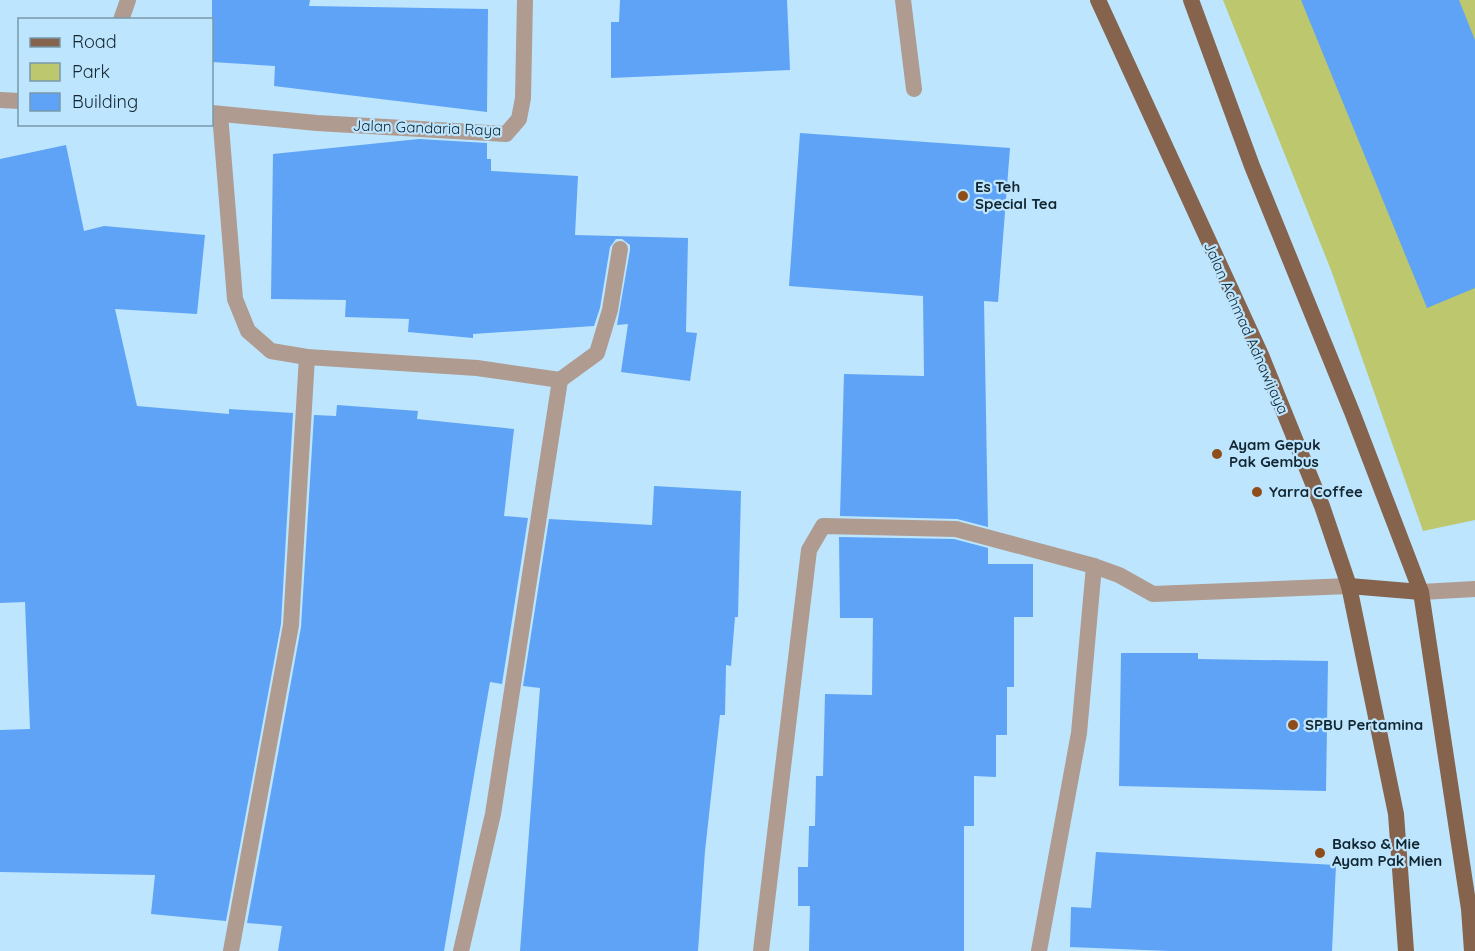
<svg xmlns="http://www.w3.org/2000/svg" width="1475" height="951" font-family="Quicksand,sans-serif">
<rect width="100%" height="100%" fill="#bde5fd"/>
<polygon fill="#bdc76e" points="1223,0 1475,0 1475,520 1423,531 1331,270"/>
<g fill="#5ea3f6">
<polygon points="212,0 310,0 309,6 488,9 487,112 274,86 275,66 212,62"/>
<polygon points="620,0 787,0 790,70 611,78 611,22 619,22"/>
<polygon points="1301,0 1459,0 1475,40 1475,288 1427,308"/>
<polygon points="800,133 1010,148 998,302 984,301 988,527 957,519 840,516 844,374 924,376 923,296 789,286"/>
<polygon points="419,139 487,143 487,159 491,159 491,171 578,176 575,235 688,238 686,332 697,333 690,381 621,372 628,324 617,325 630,250 630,245 622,239 616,239 610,247 600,308 594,326 473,334 473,338 408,332 409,319 345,317 346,300 271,299 273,154"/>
<polygon points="66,145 84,231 104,226 205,235 197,314 115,309 137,406 229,414 229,409 293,413 281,624 226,921 151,914 155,875 0,872 0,730 30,729 25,602 0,603 0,159"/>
<polygon points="337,405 418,411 417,419 514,429 504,516 528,518 502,684 490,682 444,951 278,951 282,926 247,923 301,627 314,415 336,416"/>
<polygon points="654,486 741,491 738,617 735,617 731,666 726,665 725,715 720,715 705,851 698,951 520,951 540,688 523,686 549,519 652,525"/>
<polygon points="839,537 954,539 988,548 988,564 1033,564 1033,617 1014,617 1014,687 1007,687 1007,735 996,735 996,777 974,776 974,826 964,826 964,951 809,951 810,906 798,906 798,867 808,867 809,826 815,826 816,776 823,776 825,694 872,695 873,618 840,618"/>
<polygon points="1121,653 1198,653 1198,659 1328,661 1326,791 1119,786"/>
<polygon points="1096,852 1336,865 1332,951 1169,951 1070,947 1071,907 1091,908"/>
</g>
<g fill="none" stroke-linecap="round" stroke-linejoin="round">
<g stroke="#af9b8f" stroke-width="16">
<polyline points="903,0 914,89"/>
<polyline points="121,20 128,0"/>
<polyline points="0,100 20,101"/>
<polyline points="212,113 317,123 506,134 519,119 523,98 525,0"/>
<polyline points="220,114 235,299 248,331 271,351 307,357 477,368 560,380 493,814 461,951"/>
<polyline points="560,380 597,353 610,310 620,249"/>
<polyline points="1421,592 1475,589"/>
<polyline points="231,951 291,625 307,357"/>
<polyline points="761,951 809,550 823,526 956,529 1094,566"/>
<polyline points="1039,951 1079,733 1094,566 1119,575 1153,594 1349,586"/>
</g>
<g stroke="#85634c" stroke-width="16">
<polyline points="1098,0 1261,355 1322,506 1349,586 1396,814 1406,951"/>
<polyline points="1191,0 1252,166 1352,412 1421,592 1469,909 1472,951"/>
<polyline points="1349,586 1421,592"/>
</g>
</g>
<g fill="#8e4d1a" stroke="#bde5fd" stroke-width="2">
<circle cx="963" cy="196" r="6"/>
<circle cx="1217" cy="454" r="6"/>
<circle cx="1257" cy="492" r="6"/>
<circle cx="1293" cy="725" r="6"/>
<circle cx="1320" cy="853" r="6"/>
</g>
<g text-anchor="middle" stroke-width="4.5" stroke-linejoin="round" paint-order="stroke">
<g font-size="15" fill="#122631" stroke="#bde5fd">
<text transform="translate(427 128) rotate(2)" y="5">Jalan Gandaria Raya</text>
<text transform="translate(1246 328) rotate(66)" y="5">Jalan Achmad Adnawijaya</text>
</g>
<g font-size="15" font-weight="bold" fill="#122631" stroke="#bde5fd" text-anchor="start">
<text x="975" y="192">Es Teh<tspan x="975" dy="17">Special Tea</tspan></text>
<text x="1229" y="450">Ayam Gepuk<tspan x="1229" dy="17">Pak Gembus</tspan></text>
<text x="1269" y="497">Yarra Coffee</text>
<text x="1305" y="730">SPBU Pertamina</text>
<text x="1332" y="849">Bakso &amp; Mie<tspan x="1332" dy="17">Ayam Pak Mien</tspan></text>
</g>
</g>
<rect x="18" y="18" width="195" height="108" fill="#bde5fd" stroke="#7999ab" stroke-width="1.5"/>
<rect x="30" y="38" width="30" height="9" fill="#85634c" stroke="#7999ab" stroke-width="1.5"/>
<text x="72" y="48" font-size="18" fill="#122631">Road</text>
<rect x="30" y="63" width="30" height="18" fill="#bdc76e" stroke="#7999ab" stroke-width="1.5"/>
<text x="72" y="78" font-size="18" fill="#122631">Park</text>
<rect x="30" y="93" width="30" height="18" fill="#5ea3f6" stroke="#7999ab" stroke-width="1.5"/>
<text x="72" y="108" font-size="18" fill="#122631">Building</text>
</svg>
